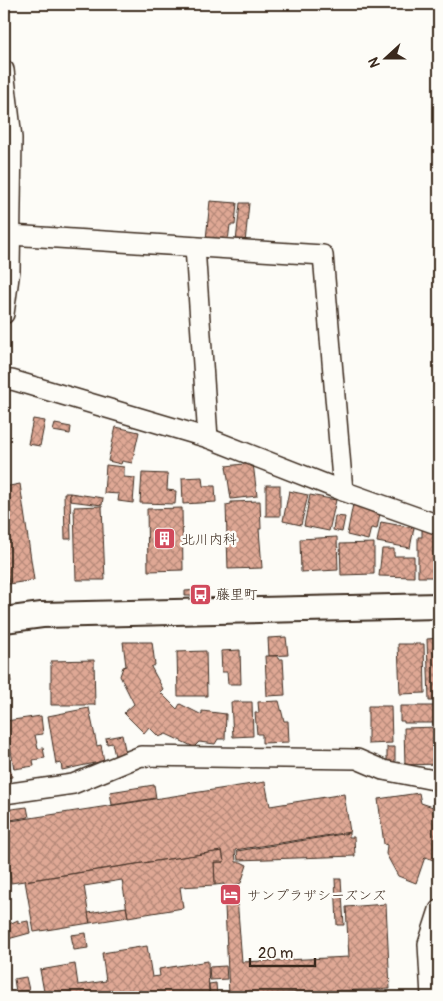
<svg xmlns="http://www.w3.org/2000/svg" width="443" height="1001" font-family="Pangolin,'Klee One',sans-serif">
<defs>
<pattern id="building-cross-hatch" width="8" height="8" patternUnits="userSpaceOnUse" patternTransform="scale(1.25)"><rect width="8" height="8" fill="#dfa895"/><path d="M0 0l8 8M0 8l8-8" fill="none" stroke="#b68979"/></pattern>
</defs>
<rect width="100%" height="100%" fill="#fdfcf7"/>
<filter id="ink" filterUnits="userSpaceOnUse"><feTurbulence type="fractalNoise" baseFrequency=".02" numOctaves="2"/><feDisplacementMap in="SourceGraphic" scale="10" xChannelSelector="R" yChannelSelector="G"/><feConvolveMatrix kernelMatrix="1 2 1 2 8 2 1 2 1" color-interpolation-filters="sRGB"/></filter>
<g filter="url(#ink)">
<g fill="url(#building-cross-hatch)" stroke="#3b2a1e">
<polygon points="210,201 237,203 235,225 230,225 228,241 206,239"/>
<polygon points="240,203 249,203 245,243 236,242"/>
<polygon points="33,419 45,421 40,446 28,444"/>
<polygon points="55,424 71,427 70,434 53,431"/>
<polygon points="116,427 139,432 132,463 122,461 121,464 108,461"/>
<polygon points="253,463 257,496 231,499 226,466"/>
<polygon points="106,465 124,467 124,477 135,478 133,503 118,501 119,494 104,493"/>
<polygon points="142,473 168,474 167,490 176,491 175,504 140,503"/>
<polygon points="202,477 203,486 215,486 216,502 183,504 182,478"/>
<polygon points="20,484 34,580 9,584 4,549 4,487"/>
<rect x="266" y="485" width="14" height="31"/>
<polygon points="289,491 308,495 301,525 283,521"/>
<polygon points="64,493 70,493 71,539 65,539"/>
<polygon points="70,493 103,498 102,505 70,501"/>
<polygon points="310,495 336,500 329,531 304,526"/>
<polygon points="260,501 261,529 259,529 262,568 228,569 226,505 231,504 231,502"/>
<polygon points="353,504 380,513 377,529 371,528 368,540 347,535"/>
<polygon points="102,506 105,580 76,580 74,507"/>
<polygon points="182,508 183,570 148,571 147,509"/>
<polygon points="335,516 345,517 342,532 333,530"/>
<polygon points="381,522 414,528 410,548 377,542"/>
<polygon points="422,530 438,530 439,577 418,577 418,537 422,537"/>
<polygon points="337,537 338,570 301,572 300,539"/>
<polygon points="374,543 374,574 341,575 340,544"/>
<polygon points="382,549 394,549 394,556 414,556 414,577 379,576"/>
<polygon points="198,590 198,596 185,596 185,591"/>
<polygon points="286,637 288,655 269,656 268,638"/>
<polygon points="439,638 439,701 429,701 427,639"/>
<polygon points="123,642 152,642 155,665 151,667 163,689 160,692 177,709 180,704 202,715 202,711 226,714 225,739 218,739 215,744 199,742 194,747 166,734 159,737 149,727 144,733 124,713 134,704 120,676 123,667 126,666"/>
<polygon points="398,644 424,644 425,693 400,694"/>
<polygon points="6,649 11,682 4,684 4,650"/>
<polygon points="240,650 241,684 228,684 227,672 222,672 221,651"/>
<polygon points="206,651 207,696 178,696 177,652"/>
<polygon points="265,656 278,656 278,659 283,659 285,695 267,696"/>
<polygon points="94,660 95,705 51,705 51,661"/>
<polygon points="279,701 284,721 288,721 289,742 262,743 262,734 257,734 255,713 259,713 258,702"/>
<polygon points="231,702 252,702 253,736 233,737"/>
<polygon points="368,706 391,706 392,743 368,744"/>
<polygon points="400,706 439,706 439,723 404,723 404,721 400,721"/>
<polygon points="89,708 97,746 101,745 104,761 62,770 61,763 56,764 48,716"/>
<polygon points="41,716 43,734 35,735 38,749 43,748 45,758 33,760 34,766 14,769 6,721"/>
<polygon points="4,724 8,747 4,747 6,762 4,763"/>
<polygon points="439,727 439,764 405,765 404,728"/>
<polygon points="122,735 126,754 115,756 112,743 107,744 106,738"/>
<rect x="387" y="747" width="8" height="15"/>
<polygon points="9,763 12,777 4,778 4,764"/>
<polygon points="265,782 270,806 344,794 350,832 235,850 236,862 241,862 247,865 241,883 236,885 242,962 349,957 346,907 386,904 390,989 229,995 224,884 215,885 214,862 224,862 222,851 11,883 4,822"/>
<polygon points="154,785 156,798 112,805 110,792"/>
<polygon points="419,793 421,803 439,809 439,862 425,857 416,883 398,876 386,854 387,845 384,844 378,799"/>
<polygon points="27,807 29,817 4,821 4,810"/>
<polygon points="349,833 349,837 354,837 355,856 238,860 237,851"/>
<polygon points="222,851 224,862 214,862 215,885 180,887 183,908 128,917 122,880 84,886 90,923 34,932 25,881"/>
<polygon points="335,879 341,879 344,925 337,925"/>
<polygon points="126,907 128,917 90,923 88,913"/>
<polygon points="18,920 18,923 28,921 30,933 8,939 5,923 9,924"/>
<polygon points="86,933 88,948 74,950 71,935"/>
<polygon points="147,946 152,977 160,976 159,969 208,961 209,997 45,997 40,970 75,964 78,985 106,981 102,953"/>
<polygon points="226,966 227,979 210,980 209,967"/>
<polygon points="26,977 29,990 16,992 14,979"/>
<polygon points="216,983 217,997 210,997 209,984"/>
</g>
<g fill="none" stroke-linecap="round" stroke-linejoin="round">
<defs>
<g id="minor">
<polyline points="4,70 12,138 10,270 4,314"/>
<polyline points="10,235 323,255 343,491"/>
<polyline points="195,247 208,438"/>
<polyline points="4,381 12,380 208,438 343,491 439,525"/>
<polyline points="4,794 73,784 141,756 357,759 383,770 439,781"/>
<polyline points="431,997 428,944 439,910"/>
</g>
<polyline id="tertiary" points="4,620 42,615 439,606"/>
</defs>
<use href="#minor" stroke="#3b2a1e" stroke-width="22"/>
<use href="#tertiary" stroke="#3b2a1e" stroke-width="28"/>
<use href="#minor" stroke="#fdfcf7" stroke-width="19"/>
<use href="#tertiary" stroke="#fdfcf7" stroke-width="24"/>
</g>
</g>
<defs>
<symbol id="building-square" viewBox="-11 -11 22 22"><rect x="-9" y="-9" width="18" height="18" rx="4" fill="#d1495b" stroke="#fdfcf7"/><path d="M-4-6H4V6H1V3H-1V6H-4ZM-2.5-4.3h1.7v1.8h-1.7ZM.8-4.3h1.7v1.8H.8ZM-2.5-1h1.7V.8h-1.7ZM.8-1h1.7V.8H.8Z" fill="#fff"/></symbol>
<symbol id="bus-square" viewBox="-11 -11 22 22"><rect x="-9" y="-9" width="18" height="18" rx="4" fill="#d1495b" stroke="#fdfcf7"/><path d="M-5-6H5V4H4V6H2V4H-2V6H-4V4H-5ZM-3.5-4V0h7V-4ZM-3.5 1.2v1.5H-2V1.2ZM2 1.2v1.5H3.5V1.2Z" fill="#fff"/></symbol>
<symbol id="hotel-square" viewBox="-11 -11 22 22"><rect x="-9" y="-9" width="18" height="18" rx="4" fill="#d1495b" stroke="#fdfcf7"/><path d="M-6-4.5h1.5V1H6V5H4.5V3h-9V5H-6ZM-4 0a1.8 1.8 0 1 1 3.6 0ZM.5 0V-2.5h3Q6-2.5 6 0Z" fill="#fff"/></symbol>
</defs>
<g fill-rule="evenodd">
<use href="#building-square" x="152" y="526" width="25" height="25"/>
<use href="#bus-square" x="188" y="582" width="25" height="25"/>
<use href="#hotel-square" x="218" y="882" width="25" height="25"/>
</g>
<g text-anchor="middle" stroke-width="5" stroke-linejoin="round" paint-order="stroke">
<g font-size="14" fill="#3b2a1e" stroke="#fdfcf7" text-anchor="start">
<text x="181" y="544">北川内科</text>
<text x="216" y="599">藤里町</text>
<text x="247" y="900">サンプラザシーズンズ</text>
</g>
</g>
<rect width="443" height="1001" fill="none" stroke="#fdfcf7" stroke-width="20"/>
<rect x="10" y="10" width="423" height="981" fill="none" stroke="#3b2a1e" stroke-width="2" filter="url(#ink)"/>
<g transform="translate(386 58) rotate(249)" stroke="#fdfcf7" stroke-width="4" paint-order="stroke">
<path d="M0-4L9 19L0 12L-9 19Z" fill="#3b2a1e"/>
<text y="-8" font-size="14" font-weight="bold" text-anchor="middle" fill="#3b2a1e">N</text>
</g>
<path d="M250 958v8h65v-8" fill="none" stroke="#3b2a1e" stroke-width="2.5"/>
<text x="258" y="958" font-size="15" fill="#3b2a1e" stroke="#fdfcf7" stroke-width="4" paint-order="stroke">20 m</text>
</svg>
